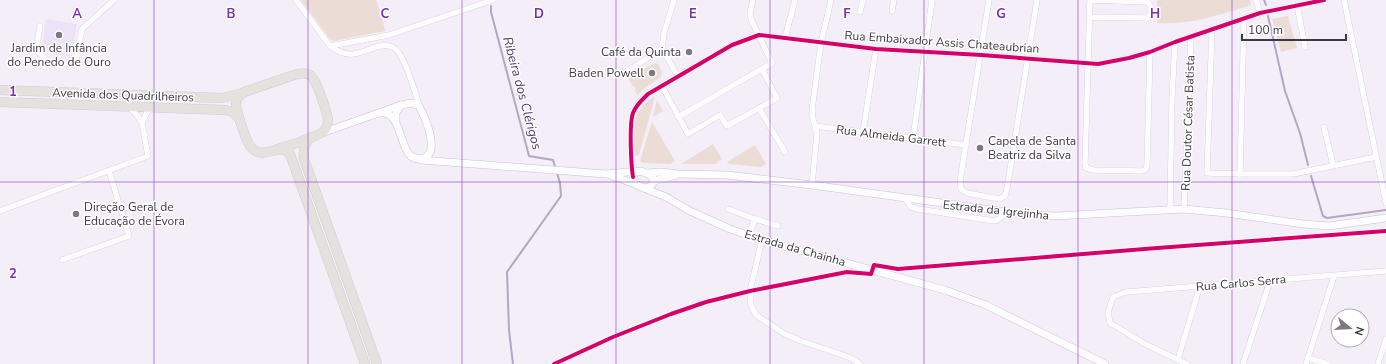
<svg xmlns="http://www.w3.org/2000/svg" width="1386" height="364" font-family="'Nunito Sans',sans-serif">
<rect width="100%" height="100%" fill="#f3eef8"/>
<polygon fill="#ede3f9" points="46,19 77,24 71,57 48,53 42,46"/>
<g fill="#ebddd5">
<polygon points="301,0 376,0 381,13 385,31 334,41 330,39"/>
<path d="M 1157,0 L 1250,0 L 1251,5 C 1218,15 1192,25 1157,23 Z"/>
<polygon points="1288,16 1297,48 1281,52 1272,19"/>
<polygon points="655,63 658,64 662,72 661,77 647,86 637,95 635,90 636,88 632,85 629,80 629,78"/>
<path d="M 655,96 L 639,155 L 635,156 C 634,128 629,113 655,96 Z"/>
<polygon points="657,100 663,111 653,117"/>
<polygon points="652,122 675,161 670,164 643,163 640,161"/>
<polygon points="713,144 722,159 715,164 681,164"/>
<polygon points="755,145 766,164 761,167 729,164 727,162"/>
</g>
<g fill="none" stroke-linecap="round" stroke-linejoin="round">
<g stroke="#b3a7c1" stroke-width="2">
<polyline points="1264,0 1266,5"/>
<polyline points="491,6 491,12 529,156 553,160 560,183 561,196 507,272 509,330 513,364"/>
<polyline points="1268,16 1285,91 1300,133 1308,165"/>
<polyline points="1311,176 1323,216 1327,218 1386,210"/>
</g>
<defs>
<g id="minor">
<path d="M 296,0 L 330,46 C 337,51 344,55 353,54 C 368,53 387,36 399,53 C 408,66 415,92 420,108"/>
<polyline points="674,0 664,33 662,49 678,76"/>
<polyline points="989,0 960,181 961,189 967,193 999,199 1005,196 1007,189 1037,0"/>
<polyline points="1256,0 1260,13"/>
<polyline points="1344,0 1386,203"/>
<polyline points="1297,5 1305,47"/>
<polyline points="892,11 894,0"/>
<polyline points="860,12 863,0"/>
<polyline points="1090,17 1148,18 1151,14 1151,7 1148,2 1090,0 1085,163 1086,168 1093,170 1142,171 1146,169 1147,165 1150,52"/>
<polyline points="40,26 36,50 47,60 70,64 76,61 82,29 114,0"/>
<polyline points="1212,29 1207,173 1240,174 1293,174 1376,157"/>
<polyline points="785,38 795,0"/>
<polyline points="330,46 389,35 493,0"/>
<polyline points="624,73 662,49"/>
<polyline points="662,86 688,134 720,115 727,126 777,98 762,69"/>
<polyline points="759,108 785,152"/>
<polyline points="678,117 772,63 751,19 750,14 753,0"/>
<polyline points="142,123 146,114 151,107"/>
<polyline points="815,126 966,145"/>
<polyline points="1324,127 1333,165"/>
<polyline points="863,132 876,49"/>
<polyline points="913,139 932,0"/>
<polyline points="1240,174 1244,18"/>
<polyline points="632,176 631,159 632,115 638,103 648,94 732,45 759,35 876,49 981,55 1098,64 1129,58 1150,52 1175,42 1260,13 1324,0"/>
<polyline points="812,185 817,133 813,119 812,110 821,43 831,0"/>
<polyline points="905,198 911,207 918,209 994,221 999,219 1006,213"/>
<polyline points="728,209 755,219 778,226"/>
<polyline points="1170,209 1172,98 1175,42"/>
<polyline points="1184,209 1191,37"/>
<polyline points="0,211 148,156 142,123 136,114 127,106"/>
<polyline points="749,235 755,219"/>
<polyline points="762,240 750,291 751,305 756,315 785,334 801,341 840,354 853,359 860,364"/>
<polyline points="62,260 129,236 109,171"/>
<polyline points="1308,358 1328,364"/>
<polyline points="1178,359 1200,286"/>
<polyline points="1187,364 1145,344 1110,323 1108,312 1113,297 1126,292 1386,271"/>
<polyline points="1243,364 1270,281"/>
<polyline points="1306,364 1334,276"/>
<polyline points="1378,364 1386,339"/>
</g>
<g id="tertiary">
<path d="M 379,113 C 407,109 396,166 423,158 C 441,153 425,117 419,106 L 411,103 L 401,105 L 396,113 L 396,122"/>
<polyline points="322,133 401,105"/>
<polyline points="411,156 421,160 606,174 639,171"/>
<polyline points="647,173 661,172 678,174 727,175 812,185 1029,215 1056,216 1184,209 1226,213 1303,224 1329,226 1386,218"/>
<polyline points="610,175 635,184 644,188 650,187 654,181 652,176 641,171 634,173 633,180 635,184"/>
<polyline points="654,181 676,175"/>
<polyline points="644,188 666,197 690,211 730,229 762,240 945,290 986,305 1105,364"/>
</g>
<g id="primary">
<polyline points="0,90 222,98 243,93"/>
<polyline points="0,102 225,110 233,112 239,118"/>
<path d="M 311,137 C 304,143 303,151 304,159 L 377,364"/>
<path d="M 275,150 C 284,147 318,137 324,131 C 326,129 328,124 328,120 C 327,112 317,82 312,77 C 308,73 302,73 297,74 L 244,92 C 240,94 238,97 236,102 C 235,109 246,140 250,146 C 252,149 255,151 258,152 C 270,156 280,143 290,154 L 365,364"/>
</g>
</defs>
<use href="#minor" stroke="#c8c4cd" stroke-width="6"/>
<use href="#tertiary" stroke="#c8c4cd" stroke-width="8"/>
<use href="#primary" stroke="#d0cdd3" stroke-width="10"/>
<use href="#minor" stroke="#fdfcfe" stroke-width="5.5"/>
<use href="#tertiary" stroke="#fdfcfe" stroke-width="7"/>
<use href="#primary" stroke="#e5e1de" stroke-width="9"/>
<defs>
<g id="cycleway">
<path d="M 633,177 C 631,165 629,123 633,113 C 636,105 642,100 648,94 L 732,45 L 759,35 L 876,49 L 981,55 L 1098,64 L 1129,58 L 1150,52 L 1175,42 L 1260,13 L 1324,0"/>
<polyline points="554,364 613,337 671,314 706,302 750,291 847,272 871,274 874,265 898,269 1157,248 1386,231"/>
</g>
</defs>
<use href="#cycleway" stroke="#fff" stroke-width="6"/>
<use href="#cycleway" stroke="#d6006c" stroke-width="4"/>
</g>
<path fill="none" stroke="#7b2cbf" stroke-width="1" stroke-opacity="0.55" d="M 154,0 L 154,364M 308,0 L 308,364M 462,0 L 462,364M 616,0 L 616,364M 770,0 L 770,364M 924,0 L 924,364M 1078,0 L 1078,364M 1232,0 L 1232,364M 0,182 L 1386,182"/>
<g fill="#7d7882" stroke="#fff" stroke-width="1.5">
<circle cx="59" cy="35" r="4"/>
<circle cx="689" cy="52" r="4"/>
<circle cx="652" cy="73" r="4"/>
<circle cx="980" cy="148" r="4"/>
<circle cx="76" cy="214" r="4"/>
</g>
<g text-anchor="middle" stroke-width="3" stroke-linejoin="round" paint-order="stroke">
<g font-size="12" fill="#3d3943" stroke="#fff">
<text transform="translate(942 42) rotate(4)" y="4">Rua Embaixador Assis Chateaubrian</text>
<text transform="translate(123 95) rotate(2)" y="4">Avenida dos Quadrilheiros</text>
<text transform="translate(1188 123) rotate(-88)" y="4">Rua Doutor César Batista</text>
<text transform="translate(891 136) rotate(7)" y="4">Rua Almeida Garrett</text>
<text transform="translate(996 210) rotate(6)" y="4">Estrada da Igrejinha</text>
<text transform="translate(795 248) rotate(16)" y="4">Estrada da Chainha</text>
<text transform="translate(1241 283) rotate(-5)" y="4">Rua Carlos Serra</text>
</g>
<g font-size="12" fill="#3d3943" stroke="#fff" text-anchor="end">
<text x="59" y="52" text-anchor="middle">Jardim de Infância<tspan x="59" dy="14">do Penedo de Ouro</tspan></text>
<text x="681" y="56">Café da Quinta</text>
<text x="644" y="77">Baden Powell</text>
<text x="988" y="145" text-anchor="start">Capela de Santa<tspan x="988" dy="14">Beatriz da Silva</tspan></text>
<text x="84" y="211" text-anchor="start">Direção Geral de<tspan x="84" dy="14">Educação de Évora</tspan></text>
</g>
<g font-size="13" font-style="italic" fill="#543c6d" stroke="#fff">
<text transform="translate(523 93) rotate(75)" y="5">Ribeira dos Clérigos</text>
</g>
</g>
<g font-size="13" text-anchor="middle" font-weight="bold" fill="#7b2cbf" stroke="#fff" stroke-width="3" stroke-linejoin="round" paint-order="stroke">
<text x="77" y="18">A</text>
<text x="231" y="18">B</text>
<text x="385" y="18">C</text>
<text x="539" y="18">D</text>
<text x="693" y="18">E</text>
<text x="847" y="18">F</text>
<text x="1001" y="18">G</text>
<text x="1155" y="18">H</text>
<text x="13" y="96">1</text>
<text x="13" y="278">2</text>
</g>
<g transform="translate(1350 328) rotate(108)"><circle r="19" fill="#ffffff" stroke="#b1b0b4"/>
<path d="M0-3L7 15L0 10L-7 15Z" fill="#7d7882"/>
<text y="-6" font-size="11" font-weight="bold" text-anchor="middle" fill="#3d3943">N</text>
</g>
<path d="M1242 34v6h104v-6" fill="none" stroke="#3d3943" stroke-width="2"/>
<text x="1248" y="34" font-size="12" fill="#3d3943" stroke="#ffffff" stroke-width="3" paint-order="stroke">100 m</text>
</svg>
